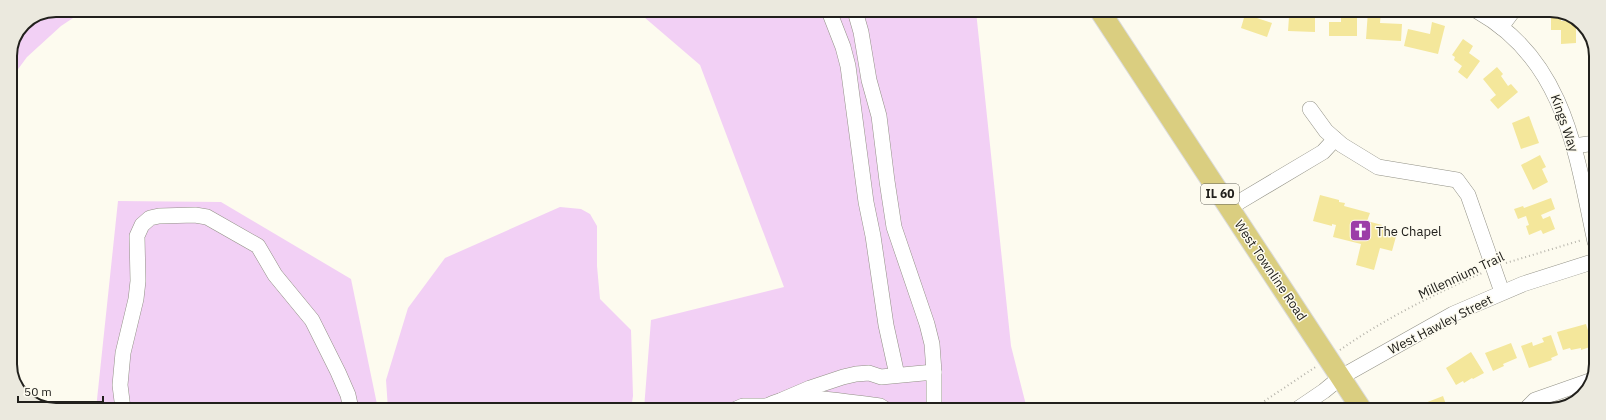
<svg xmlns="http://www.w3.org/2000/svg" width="1606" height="420" font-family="'IBM Plex Sans',sans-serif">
<rect width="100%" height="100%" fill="#fdfbef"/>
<g fill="#f2d0f5">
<polygon points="56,10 85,10 61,26 27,57 10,80 10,55 24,23"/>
<polygon points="637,11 976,11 1011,346 1027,409 644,409 651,320 784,287 700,65"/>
<polygon points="118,201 221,202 351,279 378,409 96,409"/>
<polygon points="560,207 581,209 590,214 597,226 597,266 600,299 631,330 633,396 631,409 388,409 386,380 408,308 445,258"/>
</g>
<g fill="#f4e79b">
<polygon points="1208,11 1226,11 1223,18"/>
<polygon points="1246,11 1259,11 1257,18 1272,23 1267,37 1241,28"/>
<polygon points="1303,11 1315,11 1315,32 1288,31 1289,17 1303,17"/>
<polygon points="1341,11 1357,11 1357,36 1329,36 1329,22 1341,22"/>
<polygon points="1368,11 1381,11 1380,23 1402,24 1401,41 1366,39"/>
<polygon points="1551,18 1561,18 1561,21 1576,21 1576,43 1561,44 1561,30 1551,30"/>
<polygon points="1432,22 1445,26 1438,54 1404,46 1408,29 1430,34"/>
<polygon points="1463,39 1473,46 1469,53 1480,61 1467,79 1458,72 1462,66 1454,60 1455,57 1452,55"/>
<polygon points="1497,67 1503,74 1501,76 1508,86 1511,84 1518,92 1498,109 1490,100 1496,95 1483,79"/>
<polygon points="1529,116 1539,143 1521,149 1512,123"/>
<polygon points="1540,155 1546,167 1542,169 1548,182 1533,190 1521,165"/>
<polygon points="1320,195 1339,200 1339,202 1345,203 1344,206 1370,213 1367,221 1382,225 1381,229 1397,233 1392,251 1380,248 1374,270 1356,265 1361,244 1333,237 1336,225 1332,224 1332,226 1313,221"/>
<polygon points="1551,198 1555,209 1541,215 1543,219 1550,216 1555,229 1543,234 1541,230 1529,235 1526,226 1529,225 1526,216 1518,219 1514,209 1523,206 1524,208"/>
<polygon points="1586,324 1593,346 1581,350 1581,348 1571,350 1570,348 1563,350 1557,332"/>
<polygon points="1551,335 1558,355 1551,358 1552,360 1529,368 1521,346 1532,342 1533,346 1544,342 1542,338"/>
<polygon points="1511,343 1517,358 1503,364 1504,366 1493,371 1485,353"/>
<polygon points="1471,352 1484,373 1473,379 1472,378 1464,383 1463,381 1456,385 1446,368"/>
<polygon points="1443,396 1448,410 1428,410 1425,403"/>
</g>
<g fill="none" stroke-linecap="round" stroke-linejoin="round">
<defs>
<g id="minor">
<polyline points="829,11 843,47 848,66 866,202 873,236 886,325 897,375"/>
<path d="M 1477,11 C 1565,60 1576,153 1595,242"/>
<polyline points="1501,27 1513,11"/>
<polyline points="1310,109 1326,131 1342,145 1378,167 1457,180 1468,195 1502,292"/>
<polyline points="1574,146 1595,143"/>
<polyline points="1229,208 1323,152 1335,139"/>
<polyline points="782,400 810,388 843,377 856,374 869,373 881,377 934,372 932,344 927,324 894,227 887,181 879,116 869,80 861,32 855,11"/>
<polyline points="123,409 120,385 123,353 136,299 138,281 137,236 142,225 150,218 159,216 195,215 207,217 258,246 275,275 312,320 338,372 348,395 351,409"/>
<polyline points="736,409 743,406 766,406"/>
<path d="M 760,409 C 768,406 776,401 784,400 C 808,394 854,403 880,406 L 885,409"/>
<polyline points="934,409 934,372"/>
<polyline points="1296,410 1324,391 1341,377 1453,314 1523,284 1595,261"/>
<polyline points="1525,410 1535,400 1592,380"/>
</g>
<polyline id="major" points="1100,11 1362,410"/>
</defs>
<use href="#minor" stroke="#929186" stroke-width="16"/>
<use href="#major" stroke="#dbdbdb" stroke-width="22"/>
<g stroke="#b6b4ab" stroke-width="2" stroke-dasharray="1 3" stroke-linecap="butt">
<polyline points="1506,263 1582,240"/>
<path d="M 1340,350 C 1384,319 1433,295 1482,273"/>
<polyline points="1251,410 1317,366"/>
</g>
<use href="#minor" stroke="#fff" stroke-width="15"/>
<use href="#major" stroke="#dace80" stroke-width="20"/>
</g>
<defs>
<symbol id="church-square" viewBox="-11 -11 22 22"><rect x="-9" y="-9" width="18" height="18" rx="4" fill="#9c3ea8" stroke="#fdfbef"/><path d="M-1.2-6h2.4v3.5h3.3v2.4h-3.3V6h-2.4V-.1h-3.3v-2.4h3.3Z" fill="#fff"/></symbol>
</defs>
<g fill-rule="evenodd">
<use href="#church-square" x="1348" y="218" width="25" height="25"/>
</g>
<g text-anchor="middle" stroke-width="3" stroke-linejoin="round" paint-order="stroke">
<rect fill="#fdfbef" stroke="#63625b" stroke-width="1" x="1201" y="184" width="38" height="20" rx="3"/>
<g font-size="12" font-weight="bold" fill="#21201c">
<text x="1220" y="198">IL 60</text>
</g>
<g font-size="13" fill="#21201c" stroke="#fdfbef">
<text transform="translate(1565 123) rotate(71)" y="5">Kings Way</text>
<text transform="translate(1271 270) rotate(56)" y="5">West Townline Road</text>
<text transform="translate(1461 275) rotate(-25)" y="5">Millennium Trail</text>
<text transform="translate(1440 324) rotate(-27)" y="5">West Hawley Street</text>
</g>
<g font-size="13" fill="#21201c" stroke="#fdfbef" text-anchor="start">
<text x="1376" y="236">The Chapel</text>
</g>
</g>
<path d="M0 0H1606V420H0ZM56 17H1550A39 39 0 0 1 1589 56V364A39 39 0 0 1 1550 403H56A39 39 0 0 1 17 364V56A39 39 0 0 1 56 17Z" fill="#ebe9de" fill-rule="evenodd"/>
<path fill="none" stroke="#21201c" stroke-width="2" d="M56 17H1550A39 39 0 0 1 1589 56V364A39 39 0 0 1 1550 403H56A39 39 0 0 1 17 364V56A39 39 0 0 1 56 17Z"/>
<path d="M18 396v6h85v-6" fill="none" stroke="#21201c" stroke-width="2"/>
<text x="24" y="396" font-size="12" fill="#21201c" stroke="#fdfbef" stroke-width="3" paint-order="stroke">50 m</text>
</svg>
